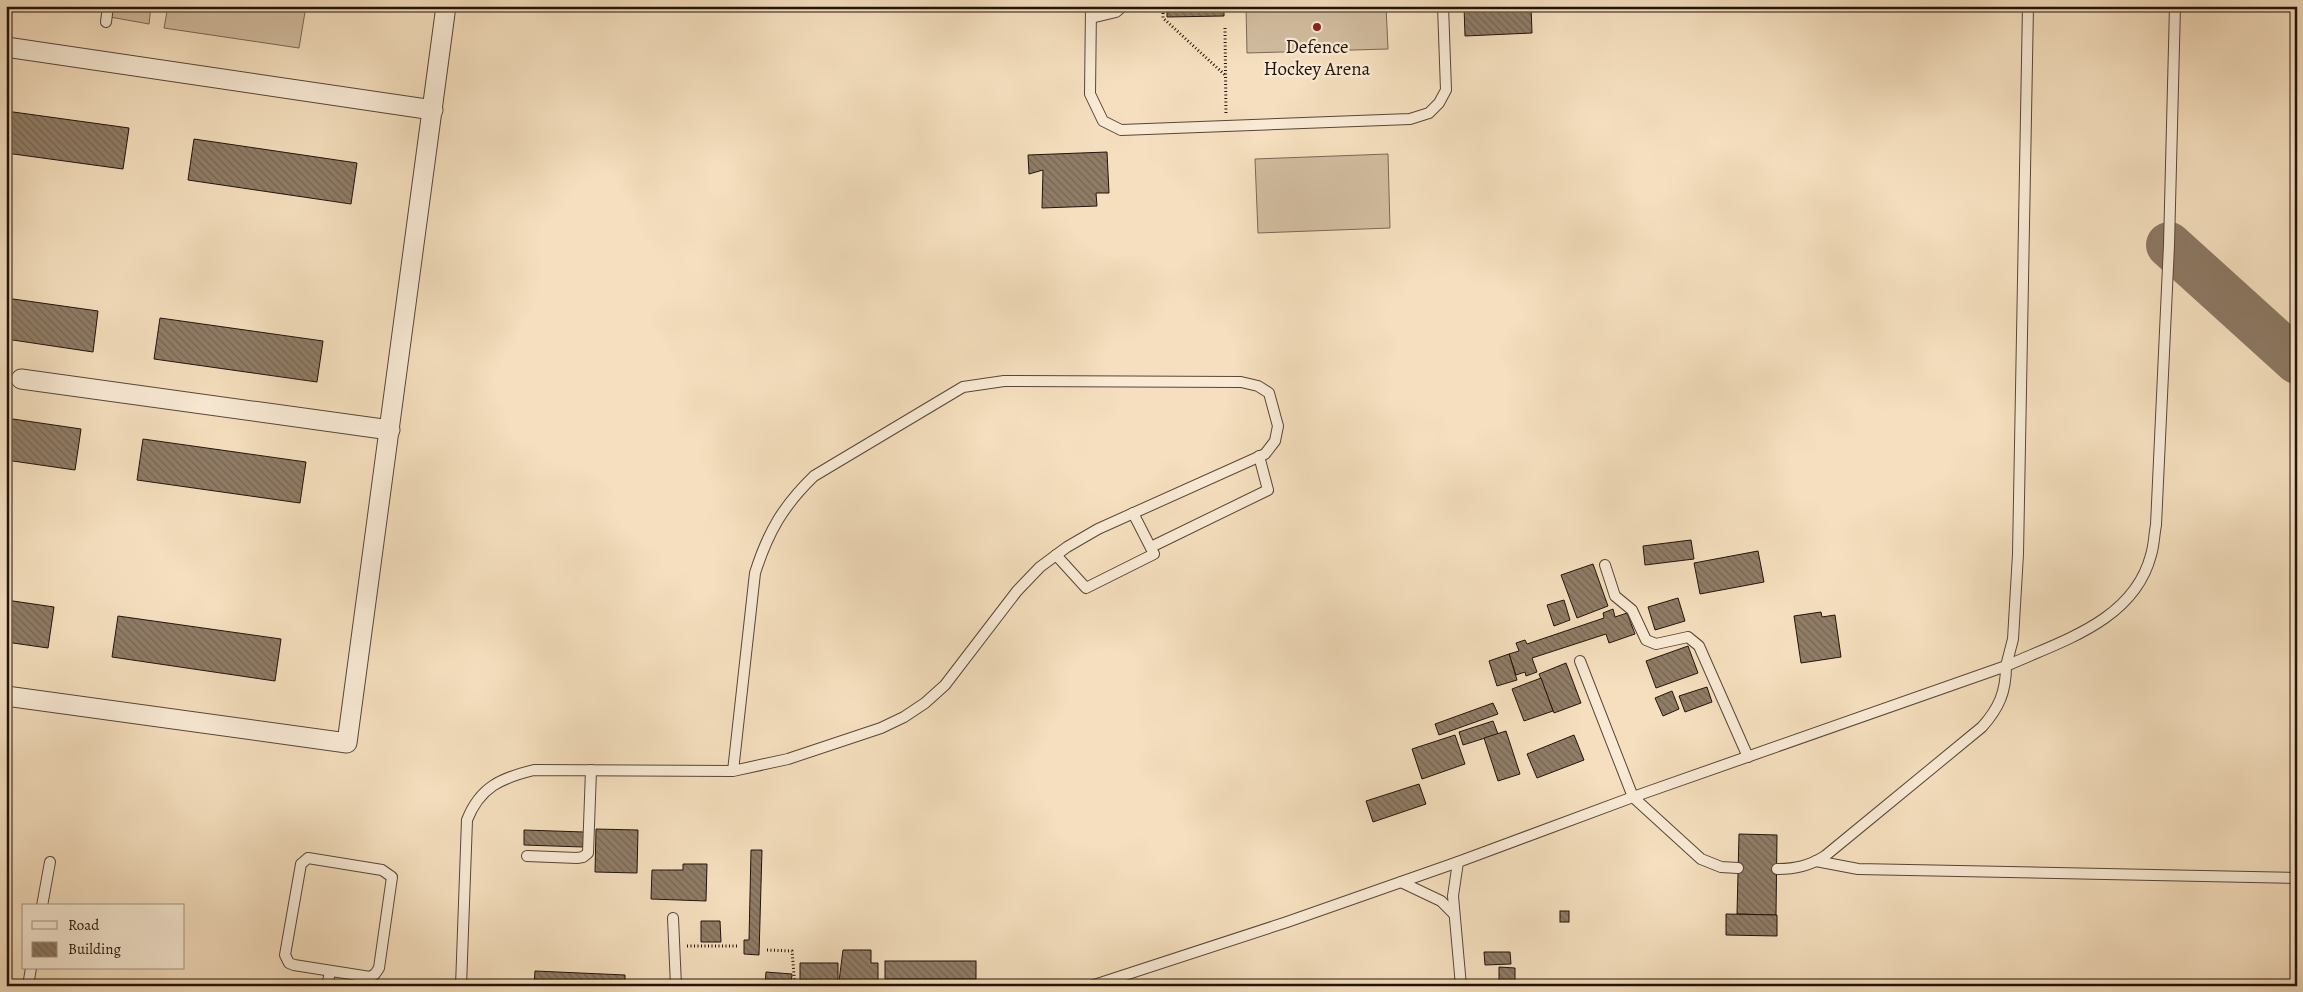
<svg xmlns="http://www.w3.org/2000/svg" width="2303" height="992" font-family="Alegreya,serif">
<defs>
<pattern id="building-back-hatch" width="6" height="6" patternUnits="userSpaceOnUse" patternTransform="scale(1.25)"><rect width="6" height="6" fill="#907d67"/><path d="M-1 5l2 2M0 0l6 6M5-1l2 2" fill="none" stroke="#756553"/></pattern>
</defs>
<rect width="100%" height="100%" fill="#f5dfbe"/>
<filter id="stains"><feTurbulence type="fractalNoise" baseFrequency=".004" numOctaves="4"/><feColorMatrix values="0 0 0 0 .2 0 0 0 0 .09 0 0 0 0 .02 0 0 0 .5 -.17"/></filter>
<radialGradient id="worn" r=".72"><stop offset=".6" stop-color="#630" stop-opacity="0"/><stop offset="1" stop-color="#630" stop-opacity=".3"/></radialGradient>
<g fill="#d1bc9f" stroke="#7a6854">
<polygon points="112,6 151,6 149,24 110,17"/>
<polygon points="168,6 306,6 299,48 164,28"/>
<polygon points="1246,6 1386,6 1388,49 1247,53"/>
<polygon points="1388,154 1390,228 1258,233 1255,159"/>
</g>
<g fill="none" stroke-linecap="round" stroke-linejoin="round">
<polyline stroke="#8c7964" stroke-width="46" points="2169,245 2297,361"/>
</g>
<g fill="url(#building-back-hatch)" stroke="#231309">
<polygon points="1167,6 1224,6 1224,16 1167,17"/>
<polygon points="1464,6 1531,6 1532,33 1465,36"/>
<polygon points="6,111 129,128 123,169 6,153"/>
<polygon points="194,139 357,163 351,204 188,180"/>
<polygon points="1107,152 1109,193 1096,193 1097,206 1042,208 1043,170 1029,174 1028,155"/>
<polygon points="6,298 98,311 93,352 6,339"/>
<polygon points="160,318 323,341 317,382 154,359"/>
<polygon points="6,418 81,429 75,470 6,460"/>
<polygon points="143,439 306,462 300,503 137,480"/>
<polygon points="1691,540 1694,559 1645,565 1643,546"/>
<polygon points="1758,551 1764,582 1700,594 1694,563"/>
<polygon points="1593,564 1608,606 1577,618 1561,575"/>
<polygon points="1678,598 1685,621 1655,630 1648,607"/>
<polygon points="6,600 54,607 48,648 6,642"/>
<polygon points="1564,600 1570,620 1554,626 1547,605"/>
<polygon points="1613,609 1615,617 1627,613 1635,634 1609,643 1606,634 1532,658 1537,672 1526,676 1525,672 1516,675 1509,654 1519,651 1516,643 1525,640 1527,644 1604,618 1603,613"/>
<polygon points="1821,612 1822,617 1835,615 1841,657 1801,663 1794,616"/>
<polygon points="118,616 281,639 275,681 112,657"/>
<polygon points="1688,646 1698,673 1656,688 1646,661"/>
<polygon points="1509,654 1517,680 1497,686 1489,661"/>
<polygon points="1566,663 1581,703 1554,713 1539,674"/>
<polygon points="1541,678 1553,711 1524,721 1512,689"/>
<polygon points="1707,687 1712,702 1685,712 1679,696"/>
<polygon points="1672,691 1679,709 1663,716 1655,698"/>
<polygon points="1493,703 1498,714 1439,735 1435,724"/>
<polygon points="1493,721 1498,734 1463,745 1459,732"/>
<polygon points="1506,731 1520,774 1498,781 1484,738"/>
<polygon points="1455,735 1465,764 1422,779 1412,749"/>
<polygon points="1574,735 1584,760 1537,778 1527,754"/>
<polygon points="1419,784 1426,804 1373,822 1366,801"/>
<polygon points="596,829 638,830 637,873 595,872"/>
<polygon points="524,830 584,832 583,847 524,845"/>
<polygon points="1739,834 1777,835 1776,915 1737,914"/>
<polygon points="751,850 762,850 759,955 744,954 744,940 749,940"/>
<polygon points="683,864 707,864 706,901 651,899 652,870 683,870"/>
<rect x="1560" y="911" width="9" height="11"/>
<polygon points="1726,914 1777,915 1777,936 1726,935"/>
<polygon points="701,921 720,921 721,942 701,942"/>
<polygon points="843,950 871,950 871,963 878,963 878,981 839,981"/>
<polygon points="1484,952 1510,952 1511,964 1485,965"/>
<rect x="885" y="961" width="91" height="18"/>
<polygon points="800,963 838,963 838,981 800,980"/>
<polygon points="1499,967 1515,968 1515,986 1499,986"/>
<polygon points="535,971 625,975 625,986 534,986"/>
<polygon points="766,972 792,974 791,986 765,986"/>
</g>
<g fill="none" stroke-linecap="round" stroke-linejoin="round">
<defs>
<g id="service">
<polyline points="1091,6 1090,94 1103,121 1121,130 1410,119 1429,113 1439,103 1446,90 1443,6"/>
<polyline points="1091,18 1116,12 1123,6"/>
<polyline points="106,22 108,6"/>
<polyline points="1151,547 1268,490 1259,456"/>
<polyline points="1056,555 1086,588 1154,554 1133,513"/>
<polyline points="1605,565 1615,596 1632,610 1646,640 1656,644 1688,637 1699,646 1748,757"/>
<polyline points="1580,661 1633,797 1701,859 1721,867 1738,868"/>
<polyline points="527,856 577,858 583,857 588,853 591,770"/>
<polygon points="308,858 382,870 392,877 379,968 375,974 370,977 294,965 289,963 285,955 301,864"/>
<polyline points="1816,861 1858,869 2297,878"/>
<polyline points="1458,862 1453,896 1461,986"/>
<path d="M 1777,869 C 1795,869 1809,866 1825,856 L 1982,727 C 1999,708 2006,692 2006,666 C 2061,641 2134,621 2151,555 C 2154,546 2154,535 2156,525 L 2169,245 L 2175,6"/>
<polyline points="1401,882 1441,901 1454,914"/>
<polyline points="42,906 50,862"/>
<polyline points="673,918 676,986"/>
<polyline points="28,986 31,968"/>
<polyline points="327,986 330,972"/>
<path d="M 461,986 L 467,820 C 480,787 501,778 534,770 L 733,771 L 788,759 L 881,728 L 904,717 L 925,703 L 945,685 L 1017,591 L 1040,567 L 1067,547 L 1098,529 L 1265,454 L 1275,441 L 1278,426 L 1269,393 L 1258,386 L 1241,382 L 1004,381 L 963,387 L 814,476 C 783,506 768,532 755,573 L 733,771"/>
<polyline points="1091,986 1287,922 1458,862 1633,797 2006,666 2013,639 2018,554 2028,6"/>
</g>
<g id="minor">
<polyline points="6,47 433,110"/>
<polyline points="21,379 390,430"/>
<polyline points="6,696 347,743 446,6"/>
</g>
</defs>
<use href="#service" stroke="#584636" stroke-width="12"/>
<use href="#minor" stroke="#584636" stroke-width="21"/>
<g stroke="#231309" stroke-width="3" stroke-dasharray="1 2.5" stroke-linecap="butt">
<polyline points="1163,6 1163,18 1225,75"/>
<polyline points="1225,28 1226,115"/>
<polyline points="687,946 738,946"/>
<polyline points="767,950 792,951 795,986"/>
</g>
<use href="#service" stroke="#f8ead5" stroke-width="10"/>
<use href="#minor" stroke="#f8ead5" stroke-width="19"/>
</g>
<circle fill="#8f2418" stroke="#f8ead5" stroke-width="2" cx="1317" cy="27" r="5"/>
<g text-anchor="middle" stroke-width="4.5" stroke-linejoin="round" paint-order="stroke">
<g font-size="19" fill="#231309" stroke="#f8ead5">
<text x="1317" y="53">Defence<tspan x="1317" dy="22">Hockey Arena</tspan></text>
</g>
</g>
<rect width="2303" height="992" fill="none" stroke="#f5dfbe" stroke-width="25"/>
<rect x="8" y="8" width="2288" height="977" fill="none" stroke="#231309" stroke-width="2.5"/>
<rect x="12" y="12" width="2278" height="967" fill="none" stroke="#231309"/>
<rect x="22" y="904" width="162" height="65" fill="#f8ead5" stroke="#a39483"/>
<rect x="32" y="921" width="25" height="8" fill="#f8ead5" stroke="#a39483"/>
<text x="68" y="930" font-size="15" fill="#231309">Road</text>
<rect x="32" y="942" width="25" height="15" fill="url(#building-back-hatch)" stroke="#a39483"/>
<text x="68" y="954" font-size="15" fill="#231309">Building</text>
<rect width="100%" height="100%" filter="url(#stains)"/>
<rect width="100%" height="100%" fill="url(#worn)"/>
</svg>
